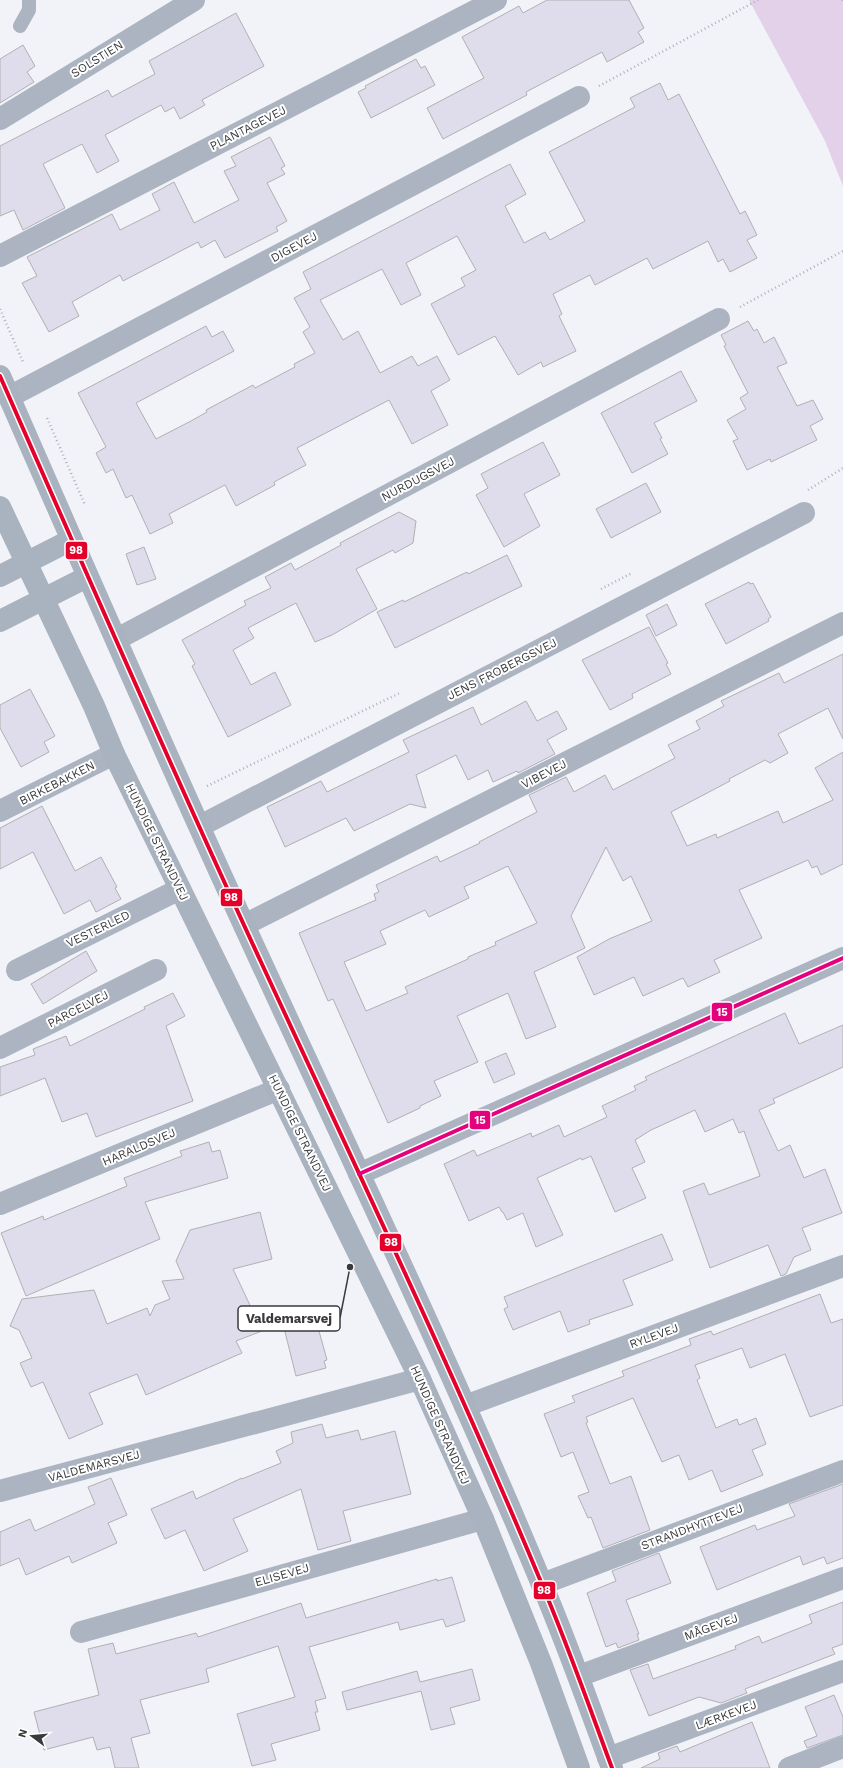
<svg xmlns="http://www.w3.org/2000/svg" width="843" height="1768" font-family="'Work Sans',sans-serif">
<rect width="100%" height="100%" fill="#f2f3f8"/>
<polygon fill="#e3d0e9" points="749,0 843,0 843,186 825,141"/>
<g fill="#dfdceb" stroke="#b0b0b4" fill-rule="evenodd">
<polygon points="547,0 629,0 644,28 638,32 644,42 607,62 602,52 526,92 527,95 443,139 427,108 484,78 462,37 519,6 523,13"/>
<polygon points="236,13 264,66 202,100 205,105 180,119 174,107 165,112 161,105 105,135 119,161 97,173 82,144 43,164 65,208 23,230 14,210 0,216 0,146 108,90 112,97 155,74 149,61"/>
<polygon points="23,45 35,66 27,72 34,82 0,103 0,59"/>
<polygon points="416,59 421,68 425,66 435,85 371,118 358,92 366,88 365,86"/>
<polygon points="660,83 668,100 679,94 740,214 745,211 757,235 747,240 757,258 730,272 723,259 718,262 708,241 653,269 647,258 595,285 590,275 553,294 562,314 559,316 576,351 543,367 541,362 518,375 495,336 458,355 431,304 465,286 461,278 476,270 457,236 406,263 421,295 401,305 382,269 320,300 343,340 358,331 380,373 412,356 418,366 437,356 450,380 431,391 448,425 412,444 389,400 297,448 306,465 274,482 275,485 236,506 225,485 169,514 173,523 150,534 132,495 126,498 113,469 106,473 96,453 106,447 78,393 206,326 212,337 223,331 234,351 136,403 156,439 191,421 207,412 206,410 253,385 255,388 295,367 294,364 315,353 303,332 310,327 294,298 311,289 303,272 510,164 526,194 505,206 524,243 545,232 550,240 585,221 549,152 635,107 630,98"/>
<polygon points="270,137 285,166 281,168 285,174 267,183 287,221 276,227 278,231 225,258 215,240 201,248 198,242 123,281 120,275 72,302 79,316 49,332 22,283 37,276 27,257 112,214 120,230 160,210 152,194 174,182 194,223 239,200 224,171 236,166 231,157"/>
<polygon points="748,321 754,331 757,329 764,343 774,337 787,363 777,367 797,406 813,400 823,419 810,426 817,440 771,462 770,459 747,470 733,441 738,439 727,420 746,409 740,398 748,393 724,346 726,345 721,335"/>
<polygon points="681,371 697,401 654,423 662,438 660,439 668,454 632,473 601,413"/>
<polygon points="543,442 560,475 524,494 540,526 504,547 476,495 488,488 481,474"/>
<polygon points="646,483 661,512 611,538 596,509"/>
<polygon points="399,512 416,521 413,543 395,553 393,550 356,569 377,609 332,635 315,642 296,603 248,628 254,638 233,650 251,685 275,672 291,705 228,737 192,666 195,664 182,640 246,605 244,601 271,588 265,577 291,563 295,570 341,545 340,543"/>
<polygon points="144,547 156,579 137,585 126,554"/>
<polygon points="507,555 522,586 395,648 377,612 403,600 404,602 467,572 468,574"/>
<polygon points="749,582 750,584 753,583 771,617 768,619 769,621 726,644 705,604"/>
<polygon points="667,604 677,625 656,636 646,615"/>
<polygon points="649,627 668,663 666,664 671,674 632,694 633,698 610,710 582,660"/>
<path d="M 843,654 L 843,739 L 828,708 L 778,734 L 788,753 L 770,763 L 765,760 L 729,779 L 730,781 L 671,812 L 687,846 L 716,834 L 717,838 L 778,811 L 783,823 L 833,800 L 815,768 L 843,752 L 843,864 L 821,875 L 817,866 L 812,868 L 808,860 L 739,890 L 762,938 L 714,960 L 720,972 L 688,987 L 683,978 L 643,996 L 634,977 L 594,995 L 577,957 L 609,939 L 652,921 L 631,876 L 623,881 L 606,847 L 571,916 L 585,948 L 534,972 L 556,1027 L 526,1039 L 508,993 L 457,1016 L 478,1062 L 434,1081 L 441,1096 L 420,1106 L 420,1108 L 388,1123 L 333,999 L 328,1001 L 299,933 L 376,900 L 374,894 L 379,892 L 376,885 L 437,856 L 440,862 L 480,843 L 479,842 L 537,812 L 529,795 L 566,777 L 574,792 L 605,775 L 613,790 L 675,758 L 668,745 L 700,729 L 696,721 L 724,706 L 721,701 L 779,673 L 784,683 ZM 508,866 L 537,923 L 495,942 L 496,945 L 468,957 L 468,959 L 405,987 L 408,993 L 366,1011 L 344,962 L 386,944 L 380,931 L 425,910 L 429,917 L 469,898 L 464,887 Z"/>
<polygon points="30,689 55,736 44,742 49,752 21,767 0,728 0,705"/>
<polygon points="526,701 537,721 557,711 567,729 547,740 555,754 518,773 517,771 493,782 488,770 468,780 456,755 416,775 426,808 410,804 354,831 346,818 285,847 267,807 321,781 327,792 409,752 403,740 473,707 481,725"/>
<polygon points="42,806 75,871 101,857 117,887 115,888 121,899 96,912 90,900 64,914 33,852 0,869 0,828"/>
<polygon points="86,951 97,971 43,1004 31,984"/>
<polygon points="173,993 185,1016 166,1026 193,1101 96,1137 87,1113 62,1122 45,1078 0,1096 0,1067 35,1055 33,1049 66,1036 70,1046 145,1009 144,1007"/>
<polygon points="785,1013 799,1044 843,1025 843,1067 773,1099 775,1103 759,1110 778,1151 790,1145 804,1178 825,1169 842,1213 802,1228 811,1250 794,1257 786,1274 781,1276 768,1245 710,1268 683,1191 704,1183 709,1195 760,1176 744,1131 739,1133 733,1119 705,1132 695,1110 651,1130 635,1140 645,1162 632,1168 646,1198 615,1212 591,1156 582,1160 581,1158 537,1178 563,1235 536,1247 523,1213 507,1220 503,1212 502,1212 499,1207 469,1221 444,1164 474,1150 477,1156 531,1133 532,1137 559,1125 564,1137 607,1117 602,1106 636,1090 634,1086 647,1080 645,1077"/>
<polygon points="506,1053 515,1074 494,1083 485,1062"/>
<polygon points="209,1142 212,1152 220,1150 228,1178 145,1202 160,1239 26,1296 1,1233 43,1216 44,1220 127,1186 124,1178 182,1156 180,1151"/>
<polygon points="260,1212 272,1259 233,1269 262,1331 236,1341 242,1353 146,1395 137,1374 89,1393 103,1424 69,1439 43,1382 31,1387 20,1363 32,1358 19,1330 10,1326 22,1299 94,1290 107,1324 147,1308 150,1316 155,1305 170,1299 162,1281 184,1279 176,1261 190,1230"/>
<polygon points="662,1234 673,1260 623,1280 633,1305 589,1320 590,1324 568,1332 560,1311 513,1330 504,1309 508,1307 504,1297"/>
<polygon points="820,1294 831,1323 843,1319 843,1405 810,1417 785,1354 750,1368 742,1348 695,1365 700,1378 697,1380 716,1428 737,1419 739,1425 756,1418 766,1444 752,1450 763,1475 721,1492 712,1470 689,1480 679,1455 662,1462 633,1398 586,1417 588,1422 586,1423 610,1484 631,1476 650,1530 603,1548 591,1517 588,1518 578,1496 589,1492 573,1452 561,1457 544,1414 575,1402 572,1396 624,1376 622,1371 691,1345 689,1339 711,1331 713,1335"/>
<polygon points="316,1320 327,1360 324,1361 326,1368 296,1376 284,1328"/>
<polygon points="322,1424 326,1438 358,1430 361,1440 395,1431 411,1494 343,1511 351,1541 318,1550 301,1489 233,1519 248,1551 204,1571 185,1530 165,1539 151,1509 193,1491 196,1499 242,1478 242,1479 281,1463 276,1451 293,1443 291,1432"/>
<polygon points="111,1478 127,1515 108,1523 117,1543 72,1563 69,1556 26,1575 19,1558 0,1566 0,1532 30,1519 35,1531 95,1504 88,1487"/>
<polygon points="843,1484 843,1558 827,1564 824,1557 803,1565 800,1556 717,1590 700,1547 755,1525 757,1530 795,1516 789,1504"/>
<polygon points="659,1553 671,1583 626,1600 639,1634 637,1634 639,1640 618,1648 616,1643 606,1647 587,1593 616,1581 612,1571"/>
<polygon points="452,1577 465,1621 446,1627 443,1619 400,1630 398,1622 309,1647 326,1698 315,1701 318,1712 315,1712 320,1730 271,1744 276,1760 252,1766 237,1714 295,1697 278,1646 206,1669 209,1682 140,1700 150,1733 131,1738 139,1768 115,1768 110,1747 97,1750 93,1737 44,1750 34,1712 99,1695 88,1649 113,1643 116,1654 196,1633 198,1637 301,1603 306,1618 437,1579 437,1581"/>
<polygon points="843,1602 843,1644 832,1648 835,1654 745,1689 747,1693 721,1703 699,1697 649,1716 630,1670 648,1664 653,1679 736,1649 735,1646 759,1636 762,1643 812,1623 809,1615"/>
<polygon points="472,1669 480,1700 450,1708 455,1724 431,1730 421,1691 347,1710 342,1692 417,1671 420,1682"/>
<polygon points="834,1695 843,1717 843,1735 807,1748 804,1741 817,1736 805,1707"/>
<polygon points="752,1722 770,1768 641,1768 660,1759 658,1753 677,1746 680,1752"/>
</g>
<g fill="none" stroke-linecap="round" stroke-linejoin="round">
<g stroke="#acb2bb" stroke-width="2.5" stroke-dasharray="1 3" stroke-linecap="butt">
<polyline points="843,0 843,1"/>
<polyline points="599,86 758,0"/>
<polyline points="740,307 843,251"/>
<polyline points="0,309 23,362"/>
<polyline points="47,418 85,505"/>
<polyline points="808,490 843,468"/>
<polyline points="601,589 632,573"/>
<polyline points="207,786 400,693"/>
</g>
<polyline stroke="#abb4c0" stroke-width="14" points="20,26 29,10 29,0"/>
<g stroke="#abb4c0" stroke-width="22">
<polyline points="0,119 194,0"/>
<polyline points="0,256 496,0"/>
<polyline points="9,397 579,97"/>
<polyline points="117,639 719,319"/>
<polyline points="0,811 114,754"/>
<polyline points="200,826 804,513"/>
<polyline points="244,925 843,623"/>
<polyline points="17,970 180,889"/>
<polyline points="0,1048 156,970"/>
<polyline points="359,1174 843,958"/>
<polyline points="0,1204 279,1089"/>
<polyline points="465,1406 843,1266"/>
<polyline points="0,1491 420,1379"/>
<polyline points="542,1584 843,1471"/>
<polyline points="81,1632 483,1519"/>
<polyline points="579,1676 843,1578"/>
<polyline points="608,1758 843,1671"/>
<polyline points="789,1768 843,1747"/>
</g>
<g stroke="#a9b2bf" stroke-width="22">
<path d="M 0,376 C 86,572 171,768 261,962 C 356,1168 454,1373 541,1582 C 567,1643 589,1706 612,1768"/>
<polyline points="0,507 94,706 114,754 420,1379 483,1519 541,1663 579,1768"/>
<polyline points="0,576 71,540"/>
<polyline points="0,621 87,577"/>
</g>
<defs>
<path id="bus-1" d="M 0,376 C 86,572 171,768 261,962 C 356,1168 454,1373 541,1582 C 567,1643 589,1706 612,1768"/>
<polyline id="bus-2" points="359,1174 843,958"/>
</defs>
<use href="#bus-1" stroke="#fff" stroke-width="7"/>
<use href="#bus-2" stroke="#fff" stroke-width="7"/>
<use href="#bus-1" stroke="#e4002b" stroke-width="4"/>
<use href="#bus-2" stroke="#e5007d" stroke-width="4"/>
</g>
<g text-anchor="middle" stroke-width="4" stroke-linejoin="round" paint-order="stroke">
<g font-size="12" fill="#393a3d" stroke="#fff">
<text transform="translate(97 59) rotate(-32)" y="4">SOLSTIEN</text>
<text transform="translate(248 128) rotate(-27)" y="4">PLANTAGEVEJ</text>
<text transform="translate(294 247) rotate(-28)" y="4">DIGEVEJ</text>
<text transform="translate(418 479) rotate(-28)" y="4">NURDUGSVEJ</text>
<text transform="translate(502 669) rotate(-27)" y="4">JENS FROBERGSVEJ</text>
<text transform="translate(544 774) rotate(-27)" y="4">VIBEVEJ</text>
<text transform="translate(57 783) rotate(-27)" y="4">BIRKEBAKKEN</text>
<text transform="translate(157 842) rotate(64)" y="4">HUNDIGE STRANDVEJ</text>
<text transform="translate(98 929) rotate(-26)" y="4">VESTERLED</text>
<text transform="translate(78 1009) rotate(-27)" y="4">PARCELVEJ</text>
<text transform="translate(300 1133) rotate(64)" y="4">HUNDIGE STRANDVEJ</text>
<text transform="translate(139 1147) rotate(-23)" y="4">HARALDSVEJ</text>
<text transform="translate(654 1336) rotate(-20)" y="4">RYLEVEJ</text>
<text transform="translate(440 1425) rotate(66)" y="4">HUNDIGE STRANDVEJ</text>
<text transform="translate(94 1466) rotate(-15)" y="4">VALDEMARSVEJ</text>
<text transform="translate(692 1527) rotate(-21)" y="4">STRANDHYTTEVEJ</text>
<text transform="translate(282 1575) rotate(-16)" y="4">ELISEVEJ</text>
<text transform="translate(711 1627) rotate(-20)" y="4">MÅGEVEJ</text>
<text transform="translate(726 1715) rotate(-20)" y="4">LÆRKEVEJ</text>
</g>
</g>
<path fill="none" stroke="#393a3d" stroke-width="1.5" d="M350 1267L340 1318"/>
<circle fill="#393a3d" stroke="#fff" stroke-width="1.5" cx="350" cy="1267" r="4"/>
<rect fill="#fff" stroke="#393a3d" stroke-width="1.5" x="238" y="1306" width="102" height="25" rx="4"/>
<g font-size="13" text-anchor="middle" font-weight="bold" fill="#393a3d">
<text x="289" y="1323">Valdemarsvej</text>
</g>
<g stroke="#fff" stroke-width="1.5">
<rect x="65" y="541" width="23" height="19" rx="4" fill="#e4002b"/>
<rect x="220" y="888" width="23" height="19" rx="4" fill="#e4002b"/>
<rect x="711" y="1002" width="22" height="20" rx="4" fill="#e5007d"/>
<rect x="469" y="1110" width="22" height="20" rx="4" fill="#e5007d"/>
<rect x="379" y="1233" width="23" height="19" rx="4" fill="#e4002b"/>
<rect x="533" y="1581" width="23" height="19" rx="4" fill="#e4002b"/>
</g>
<g font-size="11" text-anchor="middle" font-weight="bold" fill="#fff">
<text x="76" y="554">98</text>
<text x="231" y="901">98</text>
<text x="722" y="1016">15</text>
<text x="480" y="1124">15</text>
<text x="391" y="1246">98</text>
<text x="544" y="1594">98</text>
</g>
<g transform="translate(32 1736) rotate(286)" stroke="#ffffff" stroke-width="3" paint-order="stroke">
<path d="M0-3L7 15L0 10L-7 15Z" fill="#393a3d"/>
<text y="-6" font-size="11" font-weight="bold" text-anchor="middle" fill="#393a3d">N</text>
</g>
</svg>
